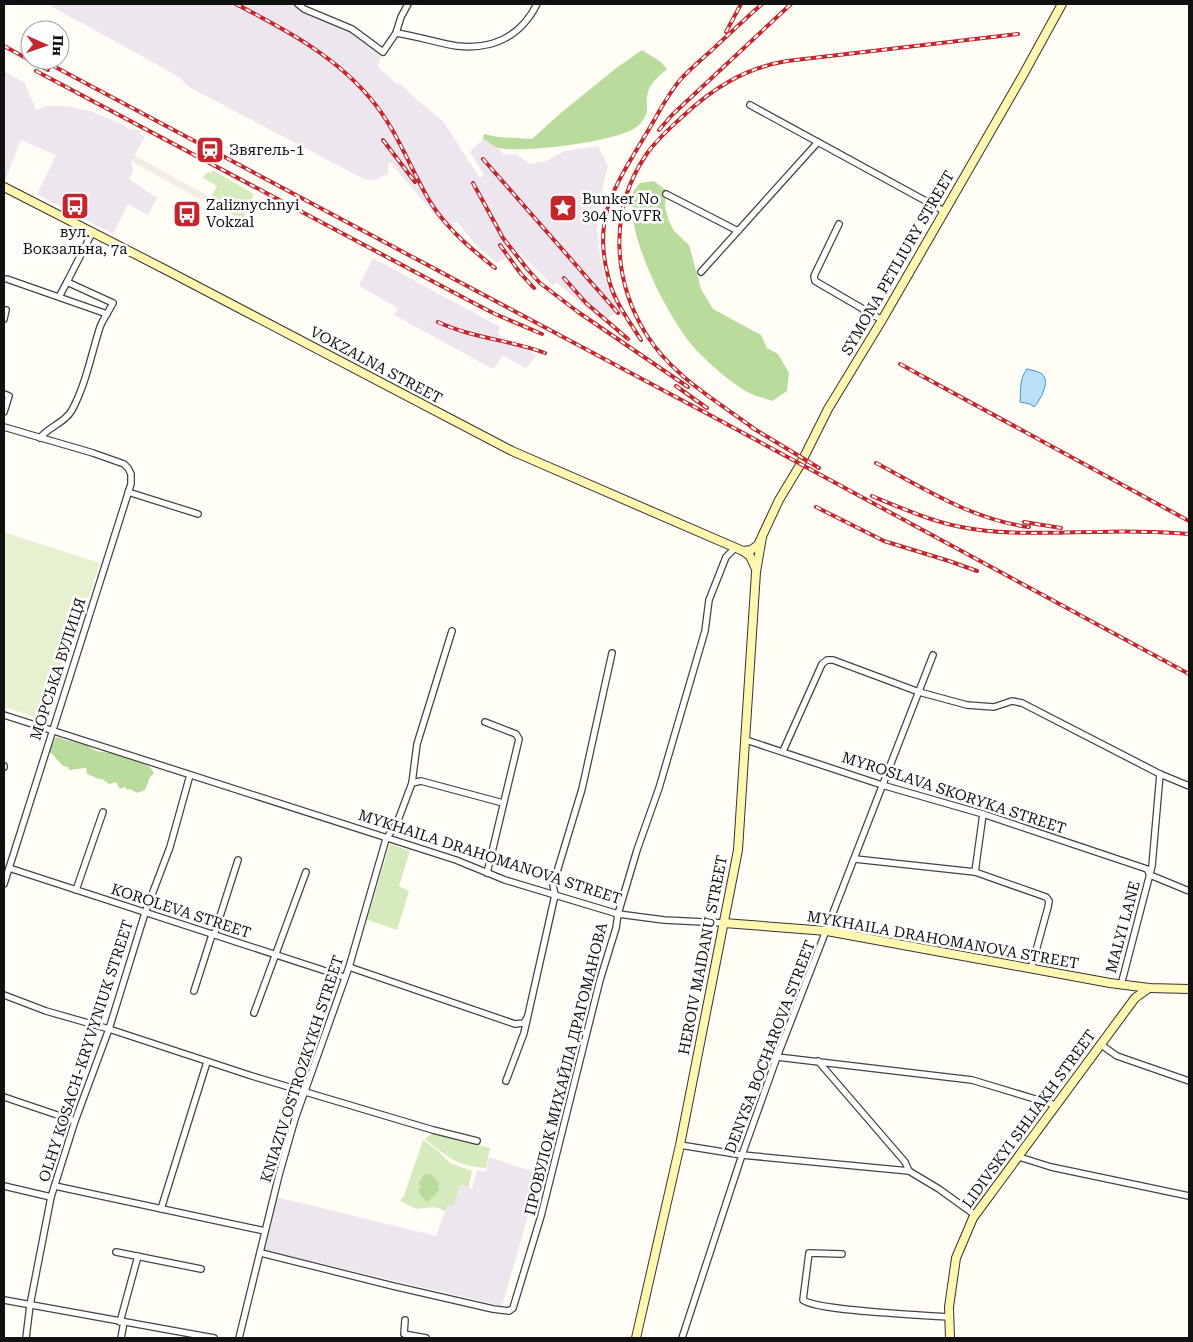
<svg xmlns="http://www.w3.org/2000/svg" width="1193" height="1342" font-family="'Roboto Serif',serif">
<rect width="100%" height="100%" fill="#fffdf5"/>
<g fill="#eee6ef">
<polygon points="47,4 298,4 352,29 383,52 378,64 379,68 398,85 400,83 417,100 443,121 480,178 484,175 470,152 483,139 498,148 504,155 516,154 530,164 546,161 565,151 598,146 608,166 598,207 597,227 599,250 605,280 623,307 603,322 556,282 553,286 517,250 497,263 477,246 457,222 444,226 391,163 388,164 388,174 376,180 364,179 189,87 180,78 156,64"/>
<polygon points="4,71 25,83 36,110 45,106 65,106 90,111 122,124 131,130 134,128 140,132 140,134 145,137 131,161 133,171 129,179 157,198 148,215 128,204 113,234 37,194 56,155 21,140 6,178 4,177"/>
<polygon points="373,258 500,327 498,334 537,355 526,368 503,356 493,369 394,315 398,308 359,286"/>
<polygon points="489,1157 540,1174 502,1306 264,1250 276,1197 436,1236 447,1205 454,1205 460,1185 472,1188 477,1171 486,1171"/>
</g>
<g fill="#d5ebbd">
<polygon points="214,171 254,194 243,219 224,211 209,201 217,186 203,178 206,173"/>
<polygon points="390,844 410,851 399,886 409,891 397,930 367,920"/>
<path d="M 433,1133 L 490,1148 L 486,1168 C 458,1167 445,1155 425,1139 Z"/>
<polygon points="423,1140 437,1150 450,1163 472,1171 469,1187 460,1185 454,1206 447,1205 445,1211 435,1207 416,1209 400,1201 404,1196"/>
</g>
<g fill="#b9dc9c">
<path d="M 642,50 L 661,62 L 667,69 C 660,75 650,83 648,92 C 644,106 652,110 640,124 C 625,142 522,153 499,148 C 494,147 488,141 483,139 L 484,134 L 498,137 L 532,139 L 562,112 L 615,69 Z"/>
<path d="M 654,181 L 666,190 L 665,208 L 669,221 L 674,231 L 689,245 L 701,289 L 713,309 L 761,335 L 767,348 L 778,354 L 789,373 L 787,391 L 772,401 C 764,398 755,396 747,392 C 729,381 712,366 697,351 C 669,321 626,236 632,195 C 633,191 638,186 640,183 Z"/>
<polygon points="58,737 62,739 86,745 96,751 111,753 146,765 150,767 154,773 150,777 145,790 137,793 130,789 127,790 125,787 120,789 116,782 109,784 102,779 99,779 87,774 86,768 69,770 68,767 63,766 49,751 55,738"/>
<polygon points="430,1174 439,1182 439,1190 427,1202 421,1196 418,1190 421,1187 419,1182 424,1175"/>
</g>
<polygon fill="#e6f2cf" points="6,533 100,563 48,721 4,707 4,541"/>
<polygon fill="#f1ede2" points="134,155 210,197 209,201 204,198 202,201 131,161"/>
<path fill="#b9e0f7" stroke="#3f96cf" d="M 1027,369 C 1031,370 1038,371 1042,374 C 1051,382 1040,400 1034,407 L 1030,404 L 1020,402 C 1021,391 1019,379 1027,369 Z"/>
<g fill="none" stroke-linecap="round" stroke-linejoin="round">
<defs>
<g id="street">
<polyline points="298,4 304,9 352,29 383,52 396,33 401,17 408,4"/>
<path d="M 396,33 C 417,36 437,43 457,46 C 493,50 521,36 537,4"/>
<polyline points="750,105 944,211"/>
<polyline points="666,194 738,231"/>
<polyline points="839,224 814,276 815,281 882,320"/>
<polyline points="701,272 818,142"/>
<polyline points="7,279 107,314"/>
<polyline points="59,297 67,282"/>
<polyline points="4,319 6,310"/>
<polyline points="4,394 9,396 4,412"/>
<polyline points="4,427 93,453 124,464 128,468 131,474 131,484 4,884"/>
<path d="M 40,438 C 48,427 65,423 72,410 C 86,384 91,355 100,327 C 103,319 109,311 113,303 L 67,282 L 92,233"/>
<polyline points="128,492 198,514"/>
<polyline points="4,715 456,860 505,880 618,914 664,920 724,923"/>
<polyline points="485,722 516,734 519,739 487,873"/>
<polyline points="746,740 882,785 983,814 1147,869 1150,875 1189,891"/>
<polyline points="783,751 822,664 827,660 833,660 919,692 967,705 994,707 1012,701 1022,703 1160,774 1189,786"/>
<polyline points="4,767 4,766"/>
<polyline points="412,783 421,781 503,803"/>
<polyline points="855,859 975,872 1046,897 1049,901 1048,907 1031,969"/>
<polyline points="9,868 344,977"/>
<polyline points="975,872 983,814"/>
<polyline points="76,890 103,812"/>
<polyline points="214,935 238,860"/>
<polyline points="349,967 515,1024 524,1023 527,1018"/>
<polyline points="1121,985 1152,866 1160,774"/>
<polyline points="194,991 212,935"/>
<polyline points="4,995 46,1011 109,1029 252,1076 433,1130 477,1141"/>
<polyline points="254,1013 306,872"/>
<polyline points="1100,1044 1117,1056 1189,1081"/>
<polyline points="777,1057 972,1080 1055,1105"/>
<polyline points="818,1061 905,1162 909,1171 939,1189 975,1215"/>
<polyline points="506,1081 524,1033 555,895 553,885 582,789 612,653"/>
<polyline points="4,1097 75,1121"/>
<polyline points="680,1145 742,1155 909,1171"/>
<polyline points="1019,1157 1051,1167 1189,1196"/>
<polyline points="4,1186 51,1197"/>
<polyline points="55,1186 265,1231"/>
<polyline points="161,1209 207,1062"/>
<polyline points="116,1252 201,1269"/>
<polyline points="261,1253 393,1286 493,1309 509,1311 513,1308 541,1216 600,980 616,928 618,914 637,850 659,788 705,631 709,600 726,557 735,548"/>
<path d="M 842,1254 L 809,1253 L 803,1300 C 817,1311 924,1315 949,1317"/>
<polyline points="4,1300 214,1338"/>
<polyline points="405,1320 404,1334 426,1338"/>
<polyline points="120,1322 138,1256"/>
<polyline points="26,1338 30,1305 51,1197 75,1121 109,1029 145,913 170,847 190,775"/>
<polyline points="121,1338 124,1322"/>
<polyline points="239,1338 279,1175 295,1119 349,967 386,839 397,823 412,783 417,744 452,631"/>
<polyline points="682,1338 742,1155 777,1057 933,655"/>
</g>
<g id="secondary">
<polyline points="4,187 170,272 512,451 743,551"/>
<polyline points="755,567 750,556 743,551 751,550 758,545 779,500 800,465 828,409 882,320 1023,75 1062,4"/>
<polyline points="724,923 827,931 1110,983 1149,988 1189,989"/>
<polyline points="636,1338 680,1145 738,850 756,572 762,537"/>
<polyline points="950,1338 949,1307 956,1258 973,1218 1135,998 1149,988"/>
</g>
</defs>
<use href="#street" stroke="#444" stroke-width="8"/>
<use href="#secondary" stroke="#333" stroke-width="10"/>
<use href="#street" stroke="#fff" stroke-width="5.5"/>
<use href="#secondary" stroke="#fff6b0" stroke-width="8"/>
<defs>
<g id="rail">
<path d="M 236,4 C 284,29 334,55 370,98 C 396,128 409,166 429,200 C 446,228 470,248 495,268"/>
<polyline points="726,32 741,4"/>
<polyline points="4,46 48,70"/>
<polyline points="42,60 721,421 1189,674"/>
<polyline points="36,71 468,300 495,314 542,334"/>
<polyline points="659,130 672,115 791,4"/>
<polyline points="383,140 415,182"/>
<polyline points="483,159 618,313"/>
<polyline points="473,183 503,238 528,270 540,283 578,312 688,387"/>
<polyline points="500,245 521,274 534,288"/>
<polyline points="564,278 586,303 628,339"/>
<path d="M 438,322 C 472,338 510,340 545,353"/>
<path d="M 641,340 C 628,319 613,300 608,276 C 592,214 617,184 646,134 C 657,116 667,95 681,79 C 690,69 701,60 712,50 C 728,35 745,19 762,4"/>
<polyline points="900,364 1189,521"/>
<polyline points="676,386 707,408"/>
<polyline points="751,427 819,468"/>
<path d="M 756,430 C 717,401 672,376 646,334 C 612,279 609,209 646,155 C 656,140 669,129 682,117 C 713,88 745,68 787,61 L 1018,34"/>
<path d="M 876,463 C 925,489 973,520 1029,527"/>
<path d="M 872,496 C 901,508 931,521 961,527 C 1007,536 1053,532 1098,532 C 1128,531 1159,532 1189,534"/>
<polyline points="816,507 884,541 949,561 977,571"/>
<polyline points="1024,522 1061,528"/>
</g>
</defs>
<use href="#rail" stroke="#c4262e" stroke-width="4"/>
<use href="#rail" stroke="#fff" stroke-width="2" stroke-dasharray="5.5" stroke-linecap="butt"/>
</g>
<defs>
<symbol id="station-square" viewBox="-11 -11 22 22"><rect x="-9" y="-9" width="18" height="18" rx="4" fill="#c4262e" stroke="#fff"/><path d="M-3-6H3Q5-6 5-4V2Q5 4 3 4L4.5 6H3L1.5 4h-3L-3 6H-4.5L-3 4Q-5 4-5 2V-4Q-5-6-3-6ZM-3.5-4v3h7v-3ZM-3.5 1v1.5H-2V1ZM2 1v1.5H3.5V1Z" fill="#fff"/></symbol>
<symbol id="bus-square" viewBox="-11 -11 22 22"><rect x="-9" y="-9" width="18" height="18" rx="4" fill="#c4262e" stroke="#fff"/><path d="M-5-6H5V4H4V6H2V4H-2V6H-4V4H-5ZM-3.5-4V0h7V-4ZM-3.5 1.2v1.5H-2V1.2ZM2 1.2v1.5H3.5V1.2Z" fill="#fff"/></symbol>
<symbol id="sight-square" viewBox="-11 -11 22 22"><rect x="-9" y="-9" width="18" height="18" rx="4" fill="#c4262e" stroke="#fff"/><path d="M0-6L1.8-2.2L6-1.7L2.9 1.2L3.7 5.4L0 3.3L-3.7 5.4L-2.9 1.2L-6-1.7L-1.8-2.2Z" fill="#fff"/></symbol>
</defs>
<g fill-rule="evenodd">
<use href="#station-square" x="194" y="134" width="32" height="32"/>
<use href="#bus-square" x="59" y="190" width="32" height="32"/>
<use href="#sight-square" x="547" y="192" width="32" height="32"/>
<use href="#bus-square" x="171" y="198" width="32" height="32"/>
</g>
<g text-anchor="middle" stroke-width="5" stroke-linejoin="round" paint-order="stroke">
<g font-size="15" fill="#111" stroke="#fff" text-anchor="start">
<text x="229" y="155">Звягель-1</text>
<text x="582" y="204">Bunker No<tspan x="582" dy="17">304 NoVFR</tspan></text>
<text x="206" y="210">Zaliznychnyi<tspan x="206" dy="17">Vokzal</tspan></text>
<text x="75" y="237" text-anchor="middle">вул.<tspan x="75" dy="17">Вокзальна, 7а</tspan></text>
</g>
<g font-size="15" fill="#111" stroke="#fff">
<text transform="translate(898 263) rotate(-60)" y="5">SYMONA PETLIURY STREET</text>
<text transform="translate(376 365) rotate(28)" y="5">VOKZALNA STREET</text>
<text transform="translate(58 669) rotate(-72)" y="5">МОРСЬКА ВУЛИЦЯ</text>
<text transform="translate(954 793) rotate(18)" y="5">MYROSLAVA SKORYKA STREET</text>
<text transform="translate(490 857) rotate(18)" y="5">MYKHAILA DRAHOMANOVA STREET</text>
<text transform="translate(181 911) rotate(18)" y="5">KOROLEVA STREET</text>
<text transform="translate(1123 927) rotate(-75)" y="5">MALYI LANE</text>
<text transform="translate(943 940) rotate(10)" y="5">MYKHAILA DRAHOMANOVA STREET</text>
<text transform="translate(703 955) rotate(-79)" y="5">HEROIV MAIDANU STREET</text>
<text transform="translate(770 1047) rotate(-69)" y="5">DENYSA BOCHAROVA STREET</text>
<text transform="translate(86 1051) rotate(-72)" y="5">OLHY KOSACH-KRYVYNIUK STREET</text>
<text transform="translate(302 1069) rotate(-72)" y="5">KNIAZIV OSTROZKYKH STREET</text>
<text transform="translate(566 1069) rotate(-76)" y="5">ПРОВУЛОК МИХАЙЛА ДРАГОМАНОВА</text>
<text transform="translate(1029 1119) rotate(-54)" y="5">LIDIVSKYI SHLIAKH STREET</text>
</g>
</g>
<rect width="1193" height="1342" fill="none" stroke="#111111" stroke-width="10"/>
<g transform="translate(45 45) rotate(92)"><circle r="24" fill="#ffffff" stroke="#a0a0a0"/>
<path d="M0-4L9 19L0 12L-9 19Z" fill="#c4262e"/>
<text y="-8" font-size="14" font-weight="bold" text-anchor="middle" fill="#111111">Пн</text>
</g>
</svg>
